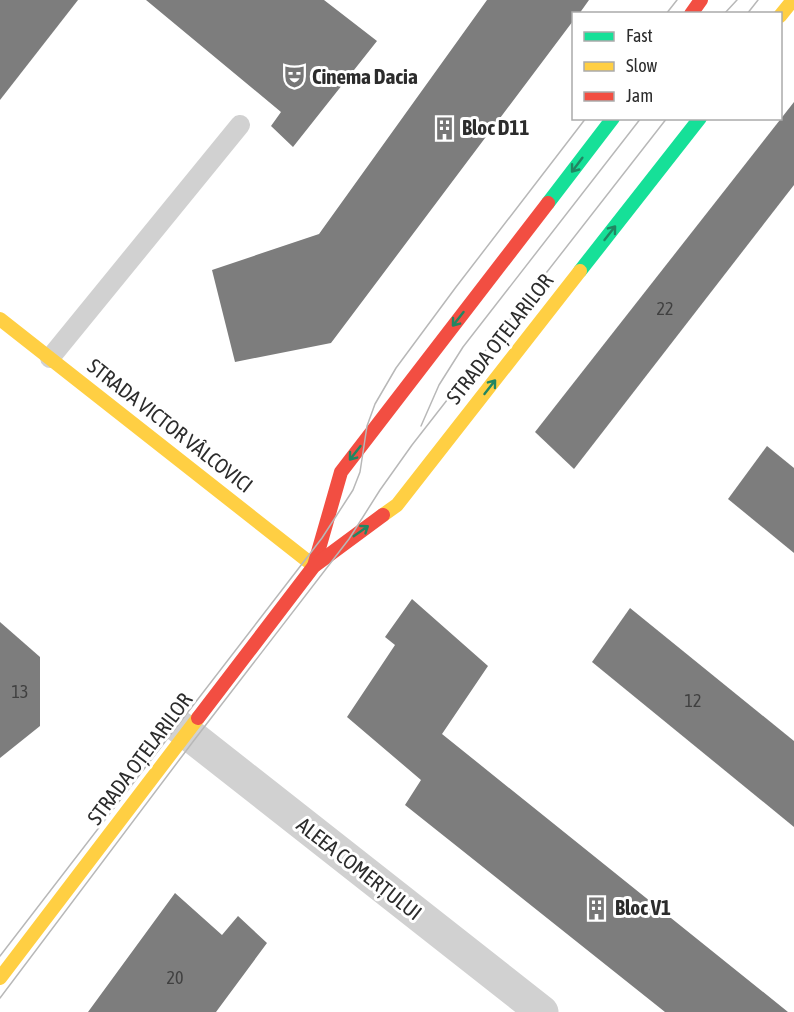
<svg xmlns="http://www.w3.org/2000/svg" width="794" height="1012" font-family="'Asap Condensed',sans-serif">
<rect width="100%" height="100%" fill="#fff"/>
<g fill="#7d7d7d">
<polygon points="0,0 78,0 0,100"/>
<polygon points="146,0 324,0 377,41 293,147 271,126 281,112"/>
<polygon points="487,0 589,0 579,14 573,14 573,21 331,343 235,362 212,270 319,234"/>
<polygon points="794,102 794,185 574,469 535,432"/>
<polygon points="767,446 794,468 794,553 728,499"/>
<polygon points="412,599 488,666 442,734 788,1012 665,1012 405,805 421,780 347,717 395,645 385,637"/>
<polygon points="630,608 794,741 794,827 592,662"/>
<polygon points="0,622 40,657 40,726 0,758"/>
<polygon points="175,893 222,935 238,916 267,943 216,1012 88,1012"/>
</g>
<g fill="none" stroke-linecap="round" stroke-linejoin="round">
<polyline stroke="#d1d1d1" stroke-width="20" points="50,358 240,125"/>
<polyline stroke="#d1d1d1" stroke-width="33" points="177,725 542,1012"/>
<g stroke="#16e098" stroke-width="14">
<polyline points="548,203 613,118"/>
<polyline points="580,271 700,118"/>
</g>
<g stroke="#ffcf43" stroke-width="14">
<polyline points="780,16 793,0"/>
<polyline points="0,319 314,566"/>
<polyline points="383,515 397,505 580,271"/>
<polyline points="0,978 198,718"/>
</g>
<g stroke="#f24e42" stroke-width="14">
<polyline points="691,14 701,0"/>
<polyline points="314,566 341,472 548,203"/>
<polyline points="198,718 314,566 383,515"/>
</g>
<g stroke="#b8b8b8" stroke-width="1.5">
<polyline points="666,14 677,0"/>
<polyline points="724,14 737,0"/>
<polyline points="747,14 758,0"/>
<polyline points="421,426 439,385 463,347 641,118"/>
<polyline points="0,956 322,538 353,490 360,472 367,426 375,404 396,368 456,287 586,118"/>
<polyline points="0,998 195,739 349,539 380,490 412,445 667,118"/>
</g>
</g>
<defs><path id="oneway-shaft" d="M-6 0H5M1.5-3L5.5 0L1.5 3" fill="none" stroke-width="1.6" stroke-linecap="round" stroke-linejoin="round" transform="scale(1.5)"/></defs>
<g stroke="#218662">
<use href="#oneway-shaft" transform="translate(577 165) rotate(127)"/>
<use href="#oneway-shaft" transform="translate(610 233) rotate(-52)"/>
<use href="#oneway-shaft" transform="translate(458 319) rotate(128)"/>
<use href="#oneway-shaft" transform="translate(490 387) rotate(-52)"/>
<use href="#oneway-shaft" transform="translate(355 453) rotate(128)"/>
<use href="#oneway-shaft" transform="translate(361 531) rotate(-35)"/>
</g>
<defs>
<symbol id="theatre-bare" viewBox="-9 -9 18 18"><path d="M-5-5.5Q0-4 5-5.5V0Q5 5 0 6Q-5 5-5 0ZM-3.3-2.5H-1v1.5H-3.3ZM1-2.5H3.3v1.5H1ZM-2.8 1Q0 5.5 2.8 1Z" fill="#767676" stroke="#fff" stroke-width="2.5" paint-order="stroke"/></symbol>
<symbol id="building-bare" viewBox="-9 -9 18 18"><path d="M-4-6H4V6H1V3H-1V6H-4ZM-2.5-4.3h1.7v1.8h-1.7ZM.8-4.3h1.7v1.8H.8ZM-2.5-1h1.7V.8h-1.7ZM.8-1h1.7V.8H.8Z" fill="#767676" stroke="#fff" stroke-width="2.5" paint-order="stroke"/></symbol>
</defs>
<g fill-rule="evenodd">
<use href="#theatre-bare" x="278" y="60" width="33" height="33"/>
<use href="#building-bare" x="428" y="112" width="33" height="33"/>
<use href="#building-bare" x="580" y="892" width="33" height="33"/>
</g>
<g text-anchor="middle" stroke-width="6" stroke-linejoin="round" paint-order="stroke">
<g font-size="18" fill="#404040">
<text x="665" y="315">22</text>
<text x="20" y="698">13</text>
<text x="693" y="707">12</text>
<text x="175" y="984">20</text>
</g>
<g font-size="21" font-weight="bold" fill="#2c2c2c" stroke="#fff" text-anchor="start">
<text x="312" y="84">Cinema Dacia</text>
<text x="462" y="135">Bloc D11</text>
<text x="615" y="915">Bloc V1</text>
</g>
<g font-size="21" fill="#2c2c2c" stroke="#fff">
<text transform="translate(500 339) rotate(-52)" y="7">STRADA OȚELARILOR</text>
<text transform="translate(170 426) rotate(38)" y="7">STRADA VICTOR VÂLCOVICI</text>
<text transform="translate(140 759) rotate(-53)" y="7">STRADA OȚELARILOR</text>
<text transform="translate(359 869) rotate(38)" y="7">ALEEA COMERȚULUI</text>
</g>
</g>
<rect x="572" y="12" width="210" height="108" fill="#ffffff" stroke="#ababab" stroke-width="1.5"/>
<rect x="584" y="32" width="30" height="9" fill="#16e098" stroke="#ababab" stroke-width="1.5"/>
<text x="626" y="42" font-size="18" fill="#2c2c2c">Fast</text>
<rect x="584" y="62" width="30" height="9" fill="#ffcf43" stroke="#ababab" stroke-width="1.5"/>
<text x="626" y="72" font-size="18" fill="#2c2c2c">Slow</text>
<rect x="584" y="92" width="30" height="9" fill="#f24e42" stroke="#ababab" stroke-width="1.5"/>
<text x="626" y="102" font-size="18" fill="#2c2c2c">Jam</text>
</svg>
